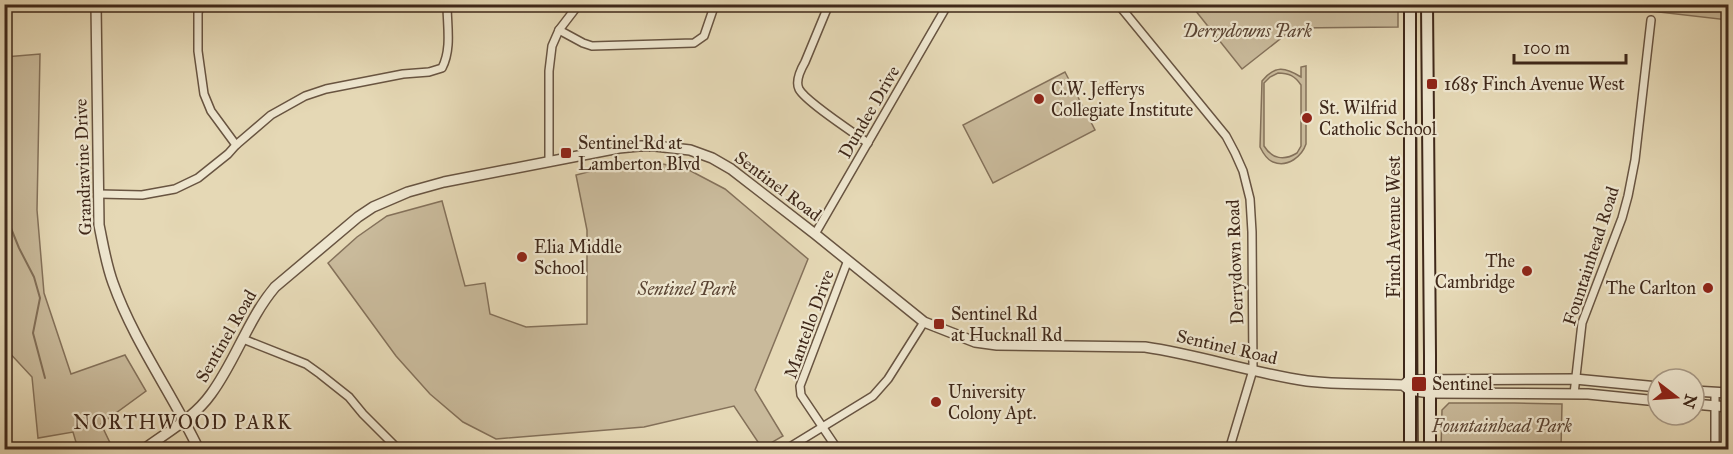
<svg xmlns="http://www.w3.org/2000/svg" width="1733" height="454" font-family="'IM FELL Great Primer',serif">
<rect width="100%" height="100%" fill="#e5d8b5"/>
<filter id="stains"><feTurbulence type="fractalNoise" baseFrequency=".00333" numOctaves="4"/><feColorMatrix values="0 0 0 0 .2 0 0 0 0 .09 0 0 0 0 .02 0 0 0 .5 -.17"/></filter>
<radialGradient id="worn" r=".72"><stop offset=".6" stop-color="#630" stop-opacity="0"/><stop offset="1" stop-color="#630" stop-opacity=".3"/></radialGradient>
<g fill="#c9ba9b" stroke="#84715a" stroke-width="1.5" fill-rule="evenodd">
<polygon points="1191,5 1398,5 1398,27 1294,28 1242,69"/>
<polygon points="1598,5 1728,5 1728,20"/>
<polygon points="40,54 37,210 44,293 71,374 125,355 146,391 101,424 113,449 78,449 73,432 38,438 32,377 5,348 5,57"/>
<path d="M 1306,66 L 1306,144 C 1302,156 1288,168 1273,162 C 1267,160 1263,153 1260,147 L 1262,81 C 1275,65 1285,67 1301,77 L 1301,67 ZM 1278,73 C 1289,73 1295,76 1301,85 L 1301,146 L 1297,153 C 1284,161 1272,159 1264,146 L 1264,83 L 1270,77 Z"/>
<polygon points="1065,72 1095,130 993,183 963,125"/>
<polygon points="654,162 689,170 725,189 808,259 755,390 783,436 762,448 734,406 644,427 496,439 463,422 430,394 396,356 328,263 357,237 387,216 442,201 465,286 485,283 490,314 526,327 587,324 587,230 576,175 623,163"/>
<polygon points="1449,403 1514,403 1562,404 1561,449 1441,449 1442,410"/>
</g>
<g fill="none" stroke-linecap="round" stroke-linejoin="round">
<polyline stroke="#816e57" stroke-width="2" points="4,211 19,248 34,277 40,298 33,333 45,378"/>
<defs>
<g id="minor">
<polyline points="201,4 198,13 198,51 204,94 211,111 236,145"/>
<path d="M 829,4 L 805,62 C 801,69 795,81 799,89 C 805,101 854,133 868,143"/>
<polyline points="1118,4 1226,136 1235,153 1243,171 1250,199 1252,232 1253,370 1229,450"/>
<polyline points="559,30 583,43 592,46 694,43 704,36 715,4"/>
<polyline points="549,162 549,71 552,46 559,30 579,4"/>
<path d="M 99,194 L 142,195 L 175,189 L 198,178 L 228,154 L 236,145 L 271,115 L 305,96 L 326,89 L 403,74 L 429,72 L 442,68 C 452,49 447,25 447,4"/>
<polyline points="815,234 948,4"/>
<polyline points="243,339 306,364 320,374 349,397 363,414 399,450"/>
<polyline points="1574,394 1582,323 1622,218 1628,196 1635,160 1651,20"/>
<polyline points="785,450 873,396 888,379 924,322"/>
<polyline points="838,450 801,395 800,386 848,260"/>
<polyline points="1715,450 1715,393"/>
</g>
<g id="tertiary">
<path d="M 96,4 L 99,225 C 103,244 106,264 113,283 C 134,342 172,393 199,450"/>
<polyline points="1405,384 1409,380 1575,379 1658,387"/>
<polyline points="1694,391 1728,393"/>
<polyline points="1694,404 1728,407"/>
<path d="M 143,450 C 167,432 194,418 211,394 C 236,360 248,319 275,287 L 358,217 L 373,207 L 408,192 L 444,182 L 619,148 L 639,146 L 655,146 L 690,150 L 712,158 L 731,169 L 815,234 L 924,322 L 975,342 L 997,345 L 1145,347 C 1200,355 1252,373 1307,381 C 1339,385 1371,383 1403,385 L 1409,390 L 1430,393 L 1588,394 L 1658,401"/>
</g>
<g id="secondary">
<polyline points="1427,4 1430,355 1430,450"/>
<polyline points="1410,450 1410,4"/>
</g>
</defs>
<use href="#minor" stroke="#685441" stroke-width="10"/>
<use href="#tertiary" stroke="#685441" stroke-width="12"/>
<use href="#secondary" stroke="#3f281a" stroke-width="14"/>
<use href="#minor" stroke="#eee6cf" stroke-width="7"/>
<use href="#tertiary" stroke="#eee6cf" stroke-width="9"/>
<use href="#secondary" stroke="#eee6cf" stroke-width="10"/>
<polyline stroke="#3f281a" stroke-width="1.5" points="1416,4 1418,450"/>
</g>
<g fill="#8f2418" stroke="#eee6cf" stroke-width="2">
<rect x="1426" y="78" width="12" height="12" rx="3"/>
<circle cx="1039" cy="99" r="6"/>
<circle cx="1307" cy="118" r="6"/>
<rect x="560" y="147" width="12" height="12" rx="3"/>
<circle cx="522" cy="257" r="6"/>
<circle cx="1527" cy="271" r="6"/>
<circle cx="1708" cy="288" r="6"/>
<rect x="933" y="318" width="12" height="12" rx="3"/>
<rect x="1411" y="376" width="16" height="16" rx="3"/>
<circle cx="936" cy="402" r="6"/>
</g>
<g text-anchor="middle" stroke-width="4.5" stroke-linejoin="round" paint-order="stroke">
<g font-size="18" font-style="italic" fill="#5b4534" stroke="#eee6cf">
<text x="1247" y="37">Derrydowns Park</text>
<text x="687" y="295">Sentinel Park</text>
<text x="1502" y="432">Fountainhead Park</text>
</g>
<g font-size="18" fill="#3f281a" stroke="#eee6cf" text-anchor="start">
<text x="1444" y="90">1685 Finch Avenue West</text>
<text x="1051" y="95">C.W. Jefferys<tspan x="1051" dy="21">Collegiate Institute</tspan></text>
<text x="1319" y="114">St. Wilfrid<tspan x="1319" dy="21">Catholic School</tspan></text>
<text x="578" y="149">Sentinel Rd at<tspan x="578" dy="21">Lamberton Blvd</tspan></text>
<text x="534" y="253">Elia Middle<tspan x="534" dy="21">School</tspan></text>
<text x="1515" y="267" text-anchor="end">The<tspan x="1515" dy="21">Cambridge</tspan></text>
<text x="1696" y="294" text-anchor="end">The Carlton</text>
<text x="951" y="320">Sentinel Rd<tspan x="951" dy="21">at Hucknall Rd</tspan></text>
<text x="1432" y="390">Sentinel</text>
<text x="948" y="398">University<tspan x="948" dy="21">Colony Apt.</tspan></text>
</g>
<g font-size="18" fill="#3f281a" stroke="#eee6cf">
<text transform="translate(869 112) rotate(-60)" y="6">Dundee Drive</text>
<text transform="translate(83 167) rotate(-92)" y="6">Grandravine Drive</text>
<text transform="translate(778 186) rotate(37)" y="6">Sentinel Road</text>
<text transform="translate(1394 227) rotate(-90)" y="6">Finch Avenue West</text>
<text transform="translate(1591 256) rotate(-72)" y="6">Fountainhead Road</text>
<text transform="translate(1235 262) rotate(-92)" y="6">Derrydown Road</text>
<text transform="translate(809 324) rotate(-70)" y="6">Mantello Drive</text>
<text transform="translate(226 336) rotate(-60)" y="6">Sentinel Road</text>
<text transform="translate(1227 347) rotate(13)" y="6">Sentinel Road</text>
</g>
<g font-size="20" letter-spacing="1.5" fill="#3f281a" stroke="#eee6cf">
<text x="183" y="429">NORTHWOOD PARK</text>
</g>
</g>
<rect width="1733" height="454" fill="none" stroke="#e5d8b5" stroke-width="24"/>
<rect x="6" y="6" width="1721" height="442" fill="none" stroke="#3f281a" stroke-width="3"/>
<rect x="12" y="12" width="1709" height="430" fill="none" stroke="#3f281a" stroke-width="1.5"/>
<g transform="translate(1676 397) rotate(107)"><circle r="28" fill="#eee6cf" stroke="#a89a87" stroke-width="1.5"/>
<path d="M0-4.5L10 22L0 15L-10 22Z" fill="#8f2418"/>
<text y="-9" font-size="16" font-weight="bold" text-anchor="middle" fill="#3f281a">N</text>
</g>
<path d="M1514 54v9h112v-9" fill="none" stroke="#3f281a" stroke-width="3"/>
<text x="1523" y="54" font-size="18" fill="#3f281a" stroke="#eee6cf" stroke-width="4.5" paint-order="stroke">100 m</text>
<rect width="100%" height="100%" filter="url(#stains)"/>
<rect width="100%" height="100%" fill="url(#worn)"/>
</svg>
